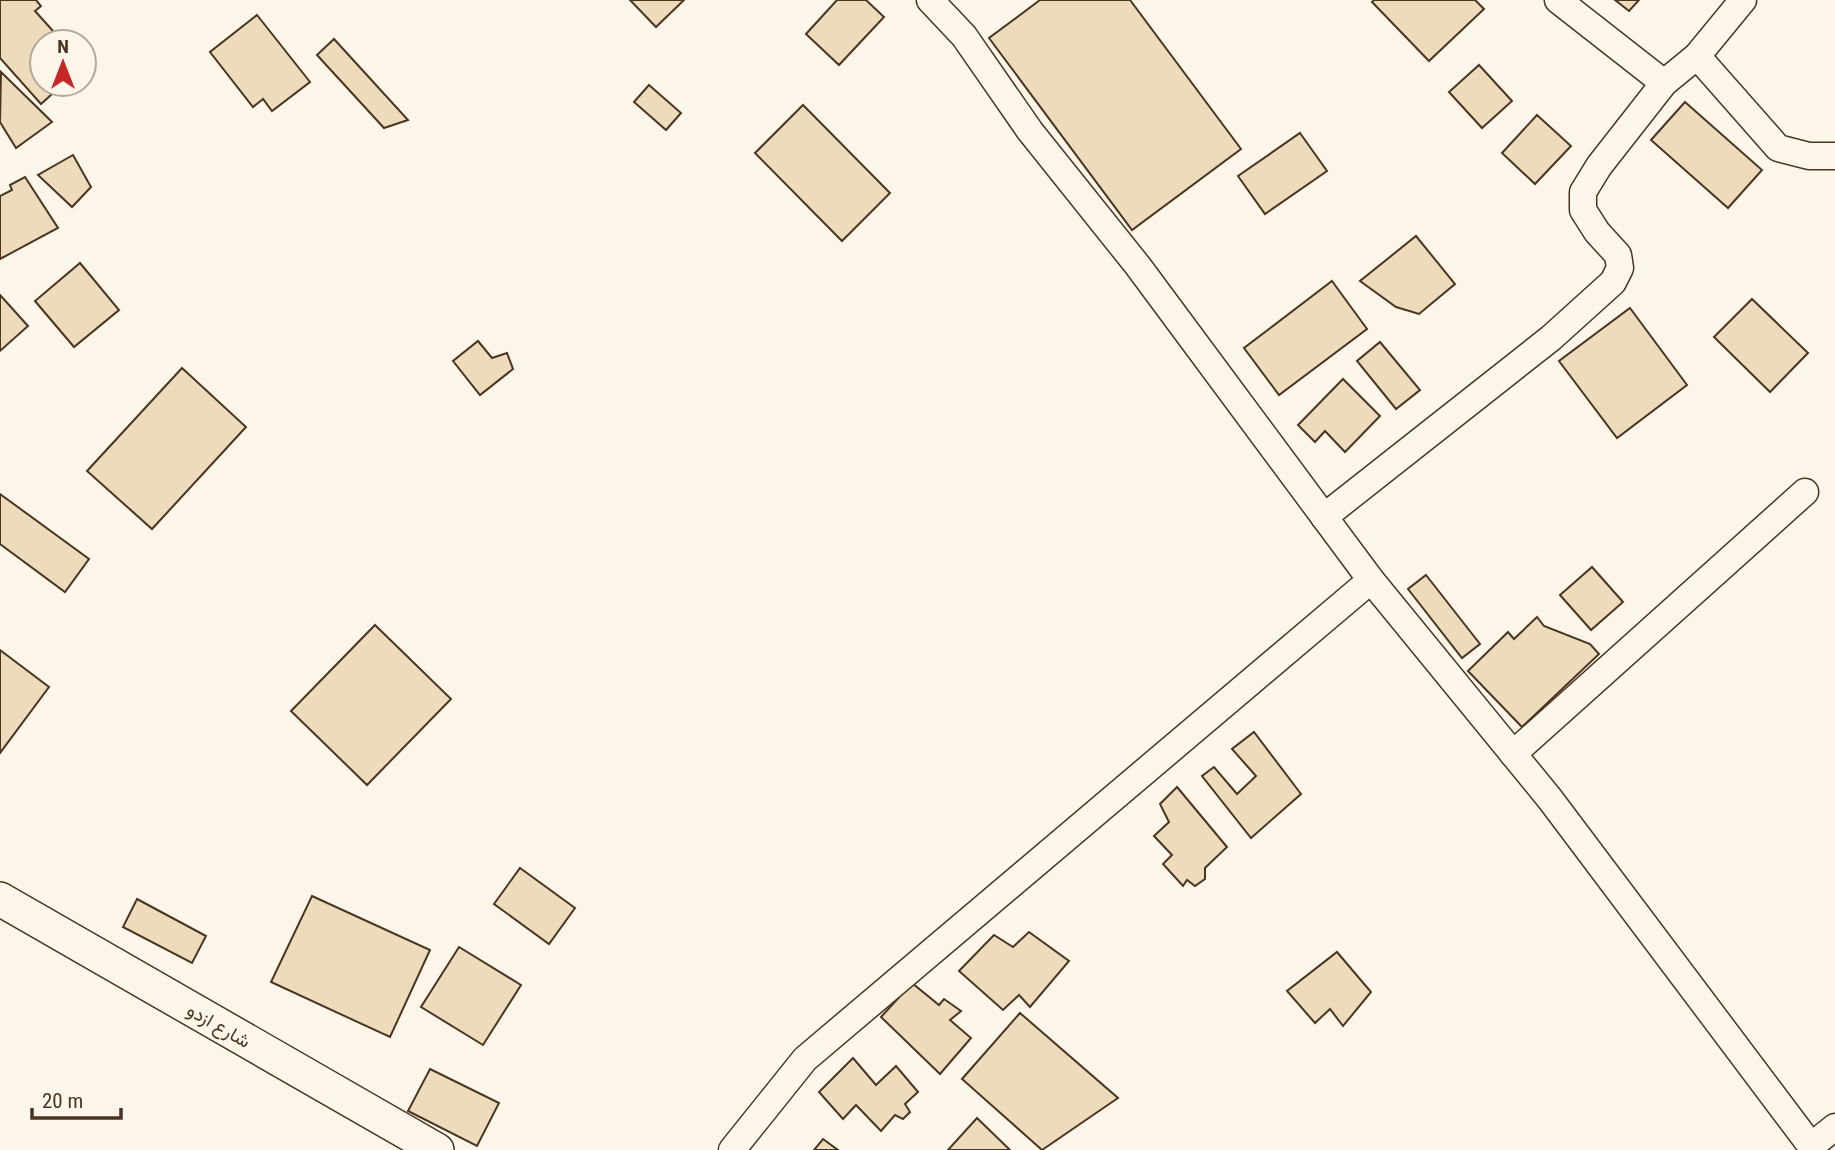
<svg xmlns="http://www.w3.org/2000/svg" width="1835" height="1150" font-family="'Roboto Condensed',Vazirmatn,sans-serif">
<rect width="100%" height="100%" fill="#fbf6e9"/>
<g fill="#ecdcbc" stroke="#4a3520" stroke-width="2">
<polygon points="0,0 36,0 41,6 35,11 63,42 42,42 42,84 63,84 41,104 0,58"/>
<polygon points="630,0 684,0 656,27"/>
<polygon points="837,0 866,0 884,17 839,65 806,34"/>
<polygon points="1040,0 1130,0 1241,149 1132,230 989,38"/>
<polygon points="1374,0 1475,0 1484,9 1429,61 1372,2"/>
<polygon points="1615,0 1639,0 1629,11"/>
<polygon points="257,15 310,82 272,111 263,99 253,107 210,52"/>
<polygon points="334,39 408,120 384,128 317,55"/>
<polygon points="1479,65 1512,101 1482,128 1449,92"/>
<polygon points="1,72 52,122 16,148 0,122"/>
<polygon points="649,85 681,113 666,130 634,102"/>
<polygon points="1685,102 1762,170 1728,208 1651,140"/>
<polygon points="803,105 890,193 842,241 755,153"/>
<polygon points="1537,115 1571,146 1535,184 1502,153"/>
<polygon points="1300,133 1327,171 1265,214 1238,176"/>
<polygon points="73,155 91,187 72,207 38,175"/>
<polygon points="25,177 58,228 0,259 0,196 12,190 10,185"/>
<polygon points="1416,236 1455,284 1419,314 1396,307 1360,281"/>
<polygon points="80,263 119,310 74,347 35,301"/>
<polygon points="1332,281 1367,329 1279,395 1244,348"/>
<polygon points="0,295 28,326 0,351"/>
<polygon points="1752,299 1808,353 1770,392 1714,337"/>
<polygon points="1630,308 1687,385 1617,438 1559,361"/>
<polygon points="478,341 492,358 507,353 513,369 480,395 453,361"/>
<polygon points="1380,342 1420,390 1396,409 1357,361"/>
<polygon points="182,368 246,427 152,529 87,471"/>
<polygon points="1343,379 1380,416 1345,452 1325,431 1315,442 1298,425"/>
<polygon points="0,494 89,559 65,592 0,544"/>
<polygon points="1592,567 1623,602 1591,630 1560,595"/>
<polygon points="1426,575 1480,644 1462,658 1408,589"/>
<polygon points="1537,617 1544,626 1590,644 1599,654 1522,727 1468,671 1508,632 1514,639"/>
<polygon points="375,625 451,699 367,785 291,711"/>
<polygon points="0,650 49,687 0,753"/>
<polygon points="1254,732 1301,794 1251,838 1202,776 1214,767 1237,794 1256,776 1232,749"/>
<polygon points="1177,787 1227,847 1205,868 1205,879 1195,886 1187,880 1183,886 1163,864 1172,855 1154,836 1169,822 1160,804"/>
<polygon points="520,868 575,908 549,944 494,904"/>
<polygon points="312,896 430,950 390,1037 271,982"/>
<polygon points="137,899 206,936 192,963 123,927"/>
<polygon points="1029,932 1069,961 1030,1007 1019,995 1003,1010 959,971 994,935 1013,947"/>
<polygon points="459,947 521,985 483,1045 421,1007"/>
<polygon points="1337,952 1371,992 1343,1026 1330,1009 1315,1023 1287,991"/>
<polygon points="912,983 939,1005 944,999 961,1011 950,1020 971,1038 940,1074 881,1017"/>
<polygon points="1020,1013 1118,1098 1042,1150 962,1079"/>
<polygon points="853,1058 876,1085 896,1066 918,1092 905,1104 910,1112 903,1119 895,1115 881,1131 856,1105 843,1119 819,1092"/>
<polygon points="430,1069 499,1103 477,1146 408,1111"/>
<polygon points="977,1118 1010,1150 948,1150"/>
<polygon points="823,1139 838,1150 814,1150"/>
</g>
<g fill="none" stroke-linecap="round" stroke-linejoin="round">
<defs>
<g id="minor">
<polyline points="930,0 964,36 1030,131 1138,266 1371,580 1550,799 1814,1150"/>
<polyline points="1558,0 1664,83"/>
<polyline points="1697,56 1778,148 1809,156 1835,156"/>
<polyline points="1324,517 1551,338 1613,282 1620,268 1618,255 1597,232 1583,210 1583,192 1599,166 1664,83 1697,56 1743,0"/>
<polyline points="1513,754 1805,492"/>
<polyline points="1811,1146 1835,1127"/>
<polyline points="732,1150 805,1059 1371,580"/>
</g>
<polyline id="tertiary" points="0,899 437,1150"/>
</defs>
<use href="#minor" stroke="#4a3520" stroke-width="29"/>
<use href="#tertiary" stroke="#4a3520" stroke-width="36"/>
<use href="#minor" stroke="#fbf6e9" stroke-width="26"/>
<use href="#tertiary" stroke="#fbf6e9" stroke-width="33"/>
</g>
<g text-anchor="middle" stroke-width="5" stroke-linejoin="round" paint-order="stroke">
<g font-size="19" fill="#4a3520" stroke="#fbf6e9">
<text transform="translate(219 1025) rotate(30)" y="7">شارع ازدو</text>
</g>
</g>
<g transform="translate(63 63)"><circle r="33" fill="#fbf6e9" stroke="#b4a999" stroke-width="2"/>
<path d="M0-5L12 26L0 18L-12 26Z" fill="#c62828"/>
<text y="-10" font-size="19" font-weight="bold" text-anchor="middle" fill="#4a3520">N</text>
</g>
<path d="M32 1108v10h89v-10" fill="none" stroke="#4a3520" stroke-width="3.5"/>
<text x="42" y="1108" font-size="21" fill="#4a3520" stroke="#fbf6e9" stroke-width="5" paint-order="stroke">20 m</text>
</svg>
